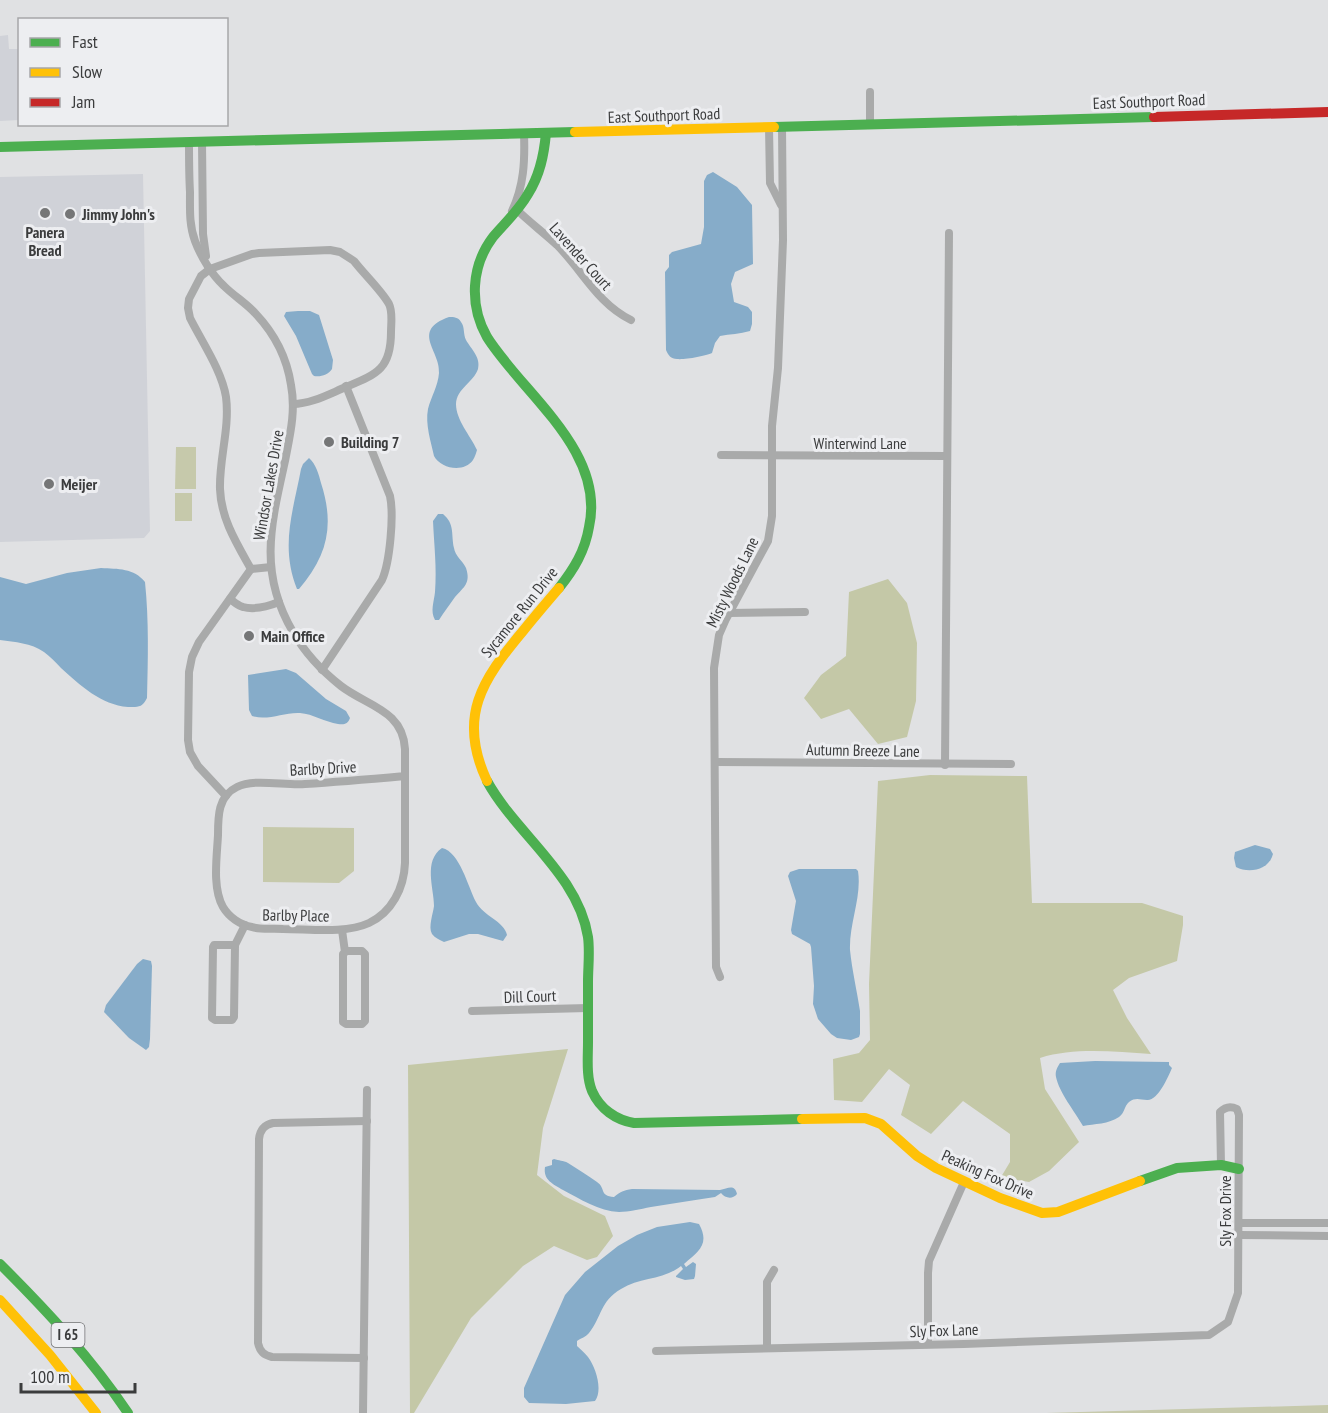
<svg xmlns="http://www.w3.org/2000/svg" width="1328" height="1413" font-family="'PT Sans Narrow',sans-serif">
<rect width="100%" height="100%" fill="#e0e1e3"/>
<g fill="#d0d2d8">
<polygon points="8,35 9,49 19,49 19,120 0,121 0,36"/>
<polygon points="143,174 150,531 144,538 0,542 0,177"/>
</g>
<g fill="#c6c9ab">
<polygon points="176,447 196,447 196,489 175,489"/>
<rect x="175" y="493" width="17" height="28"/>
<polygon points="263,827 354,828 354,871 339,883 263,882"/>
<polygon points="1328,1405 1328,1413 1046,1413"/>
</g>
<g fill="#c4c8a7">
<polygon points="888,579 907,603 917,643 916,701 907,737 878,744 849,709 821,719 804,698 821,675 846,656 849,592"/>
<path d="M 930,775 L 1027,776 L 1032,903 L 1142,903 L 1183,916 L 1183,925 L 1177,961 L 1129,978 L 1113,990 L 1127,1018 L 1151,1054 C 1115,1052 1075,1047 1040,1058 L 1045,1089 L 1079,1142 L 1049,1171 L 1029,1182 L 1001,1177 L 1010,1162 L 1010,1134 L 963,1101 L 931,1134 L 901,1115 L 910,1085 L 889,1069 L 862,1102 L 834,1100 L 833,1059 L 859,1053 L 870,1040 L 869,984 L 878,781 Z"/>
<polygon points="568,1049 543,1128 537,1175 564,1196 605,1216 613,1236 597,1257 587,1260 554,1246 523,1266 471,1318 414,1413 410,1413 408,1065"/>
</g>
<g fill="#86acc9">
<path d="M 713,172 L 737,187 L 752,205 L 753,264 L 735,272 L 731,284 L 734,302 L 748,307 L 752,312 L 752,324 L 750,331 C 740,334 730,334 720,336 L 715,343 L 712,353 C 706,356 684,360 677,359 C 671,359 668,355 666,350 L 665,272 L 669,267 L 669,255 L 672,252 L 701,244 L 704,227 L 704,181 L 707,175 Z"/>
<path d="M 298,311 L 310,311 L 319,315 L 333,360 L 332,369 C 328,375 321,377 314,376 L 312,374 L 296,336 L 284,316 L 286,312 Z"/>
<path d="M 449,317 C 454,317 458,317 461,322 C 465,327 463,334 466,340 C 471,349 481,357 478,369 C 474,382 456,389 456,404 C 456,420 470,435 477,450 C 476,453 475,457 473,460 C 464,473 441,469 434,456 C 431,442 425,424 428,409 C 431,397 438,386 439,373 C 441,351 410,331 449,317 Z"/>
<path d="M 309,458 C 316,464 319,475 321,483 C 335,526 327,556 299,589 L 297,589 C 280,546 293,512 301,469 L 303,464 Z"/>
<path d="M 438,514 L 443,514 C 455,524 451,534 454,548 C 455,556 463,561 466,568 C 471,583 464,587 455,597 C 450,604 444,612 439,620 L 435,620 C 430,611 434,602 435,592 C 437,568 434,544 433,521 Z"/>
<path d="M 101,568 C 118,569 134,568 145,582 C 149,621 148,659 147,698 C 142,708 138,707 128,707 C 101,705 80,685 61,668 C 56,663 51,657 44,652 C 31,643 15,642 0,640 L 0,577 L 26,584 L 67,573 Z"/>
<path d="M 286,669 L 296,673 L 326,699 L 346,711 L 350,718 C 348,724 344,725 338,724 C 325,722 313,714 300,713 C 284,712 268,721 252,716 L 249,710 L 248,675 Z"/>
<path d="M 1255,845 L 1270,849 L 1273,854 C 1269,870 1249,874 1236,867 L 1234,858 L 1235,852 Z"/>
<path d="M 442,848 C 460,852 468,887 476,902 C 483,916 504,921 507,935 L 503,941 L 478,934 L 469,934 L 444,942 C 440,940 435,938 432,934 C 428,927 433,914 434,906 C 434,888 423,861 442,848 Z"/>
<path d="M 799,869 L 856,869 L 858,871 C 862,897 849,923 850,950 C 852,970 857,991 860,1011 C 860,1019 860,1027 860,1034 L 859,1037 L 851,1040 L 837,1038 L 831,1034 L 818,1019 L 813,1004 L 814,986 L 811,947 L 810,944 L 792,934 L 791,930 L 796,901 L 788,876 L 790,872 Z"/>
<polygon points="143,959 151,961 152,966 150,1039 149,1047 146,1050 129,1038 104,1012 106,1005 137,964"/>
<path d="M 1095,1061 L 1169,1062 L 1169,1065 L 1172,1068 C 1168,1077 1158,1101 1147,1100 C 1140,1100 1136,1097 1129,1102 C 1124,1106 1125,1113 1119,1117 C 1109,1124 1094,1124 1083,1126 C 1075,1112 1059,1092 1056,1077 C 1055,1071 1057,1068 1060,1063 Z"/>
<path d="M 554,1159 C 559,1161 563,1160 568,1163 C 578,1169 588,1176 597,1182 C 606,1188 599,1196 614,1197 C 620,1192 624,1190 632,1189 L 720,1190 C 728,1188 735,1184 737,1194 C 732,1200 725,1198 721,1193 L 715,1197 C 693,1200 672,1204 651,1207 C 640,1209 629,1212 619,1212 C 599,1211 580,1199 563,1190 C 553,1184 543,1180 545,1167 L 552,1165 L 552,1160 Z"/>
<path d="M 690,1222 L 699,1224 C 710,1244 699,1251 684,1264 L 686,1267 L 693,1262 L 696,1264 L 695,1276 L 694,1279 L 685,1280 L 676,1277 L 676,1276 L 683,1269 L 681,1266 C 664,1280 640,1277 621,1289 C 600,1301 602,1317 589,1333 C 586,1337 581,1338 577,1341 L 577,1346 C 581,1350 585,1353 588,1357 C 596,1368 603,1390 595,1401 L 566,1404 L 529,1403 L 524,1397 L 524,1388 L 565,1295 L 585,1272 L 618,1246 L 637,1235 L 657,1227 Z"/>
</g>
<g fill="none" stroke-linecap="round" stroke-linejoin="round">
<g stroke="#a9aaaa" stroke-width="8">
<polyline points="870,92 870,124"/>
<polyline points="769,127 770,183 781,205"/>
<path d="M 189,142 C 189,159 189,175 190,192 C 190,209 189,225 195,241 C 201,257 212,275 224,286 C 234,296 246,303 255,313 C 274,333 287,358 291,385 C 296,411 290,435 285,461 C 271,524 258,573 293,632 C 305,653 322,671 341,686 C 367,706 403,710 405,749 L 405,863 C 404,888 392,912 369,923 C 345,934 310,929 283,929 C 273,928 261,930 252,927 C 240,925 229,917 223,907 C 212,888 217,856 218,835 C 218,816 218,796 237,787 C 254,778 286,786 305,784 C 338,782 372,779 405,776"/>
<polyline points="202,142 203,234 206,256"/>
<path d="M 515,208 C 528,221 543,232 557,245 C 583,271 597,303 631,320"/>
<path d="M 512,211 C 524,186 525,161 524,133"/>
<polyline points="721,455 947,456"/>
<path d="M 251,569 C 237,544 221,519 220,489 C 219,459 230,428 226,397 C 222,371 202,342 190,318 L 188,308 L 189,299 L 201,276 L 210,269 L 252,254 L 259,253 L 330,250 L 340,252 L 354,261 C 363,273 382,291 389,304 C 393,312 391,323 391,332 C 391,369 377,374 346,387 C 329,394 311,404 293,404"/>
<polyline points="251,569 271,567"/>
<path d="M 230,599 C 234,602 238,606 243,607 C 254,610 269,606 279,602"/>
<polyline points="729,613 805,612"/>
<path d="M 322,670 L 382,580 C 390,562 394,515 390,496 L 346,386"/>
<polyline points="715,762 1011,764"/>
<polyline points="945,765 949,233"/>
<polyline points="226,796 198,766 190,752 188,740 189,672 192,657 199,642 251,569"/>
<polyline points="342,930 345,952"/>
<polygon points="214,945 235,945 234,1017 232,1020 215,1020 212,1018 213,947"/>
<polyline points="235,945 245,925"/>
<polygon points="346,951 362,951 365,954 365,1021 362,1024 346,1024 343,1022 343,954"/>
<polyline points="720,977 716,967 714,668 719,635 726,619 768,541 772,516 772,426 778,368 783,240 782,126"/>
<polyline points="472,1011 588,1008"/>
<polyline points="1239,1223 1328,1223"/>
<polyline points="1239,1235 1328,1236"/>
<polyline points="928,1344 928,1273 929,1261 964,1182"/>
<polyline points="767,1348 767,1282 774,1270"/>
<path d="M 656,1351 L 964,1344 L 1209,1335 L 1228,1322 L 1238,1293 L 1239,1115 L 1237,1109 C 1231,1106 1225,1107 1220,1112 L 1221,1165"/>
<path d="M 364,1358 L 272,1357 C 264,1355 260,1352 258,1343 L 259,1139 C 260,1130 264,1125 273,1123 L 367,1121"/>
<polyline points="363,1413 367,1090"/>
</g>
<g stroke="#4caf50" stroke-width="10">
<polyline points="774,127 1154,117"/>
<path d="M 546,133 C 544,155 540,175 528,194 C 519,210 505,223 493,237 C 471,266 469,305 487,337 C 523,394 606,451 589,527 C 585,551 574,569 559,588"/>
<polyline points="0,147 575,132"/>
<path d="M 487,781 C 516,834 578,874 588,937 C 590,952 588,967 588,982 C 588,1002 588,1022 588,1042 C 588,1058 586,1076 592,1091 C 600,1109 616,1120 634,1123 L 802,1119"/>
<polyline points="1140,1181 1177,1168 1221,1165 1239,1169"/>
<path d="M 0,1264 C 47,1311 91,1358 128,1413"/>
</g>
<g stroke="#ffc107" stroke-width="10">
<polyline points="575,132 774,127"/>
<path d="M 487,781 C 457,717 482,680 523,631 C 535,616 547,602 559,588"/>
<polyline points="802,1119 865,1118 881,1124 917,1156 936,1168 1000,1198 1042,1213 1058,1212 1140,1181"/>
<polyline points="0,1300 50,1355 96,1413"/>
</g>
<polyline stroke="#c62828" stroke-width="10" points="1154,117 1328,112"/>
</g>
<g fill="#757677" stroke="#edeef1" stroke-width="2">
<circle cx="45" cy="213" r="6"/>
<circle cx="70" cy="214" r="6"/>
<circle cx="329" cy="442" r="6"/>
<circle cx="49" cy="484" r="6"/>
<circle cx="249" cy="636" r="6"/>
</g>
<g text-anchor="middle" stroke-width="6" stroke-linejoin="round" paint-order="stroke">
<rect fill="#edeef1" stroke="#707173" stroke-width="1.5" x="51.5" y="1323" width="33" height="24" rx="4.5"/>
<g font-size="15" font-weight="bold" fill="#3b3c3d">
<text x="68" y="1340">I 65</text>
</g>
<g font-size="16" fill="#3b3c3d" stroke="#edeef1">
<text transform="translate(1149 101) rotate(-2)" y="6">East Southport Road</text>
<text transform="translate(664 115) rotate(-2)" y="6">East Southport Road</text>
<text transform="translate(581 256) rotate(48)" y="6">Lavender Court</text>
<text x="860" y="449">Winterwind Lane</text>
<text transform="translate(268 485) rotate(-80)" y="6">Windsor Lakes Drive</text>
<text transform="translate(732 582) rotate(-64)" y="6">Misty Woods Lane</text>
<text transform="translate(519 612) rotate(-51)" y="6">Sycamore Run Drive</text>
<text transform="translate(863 750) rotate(1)" y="6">Autumn Breeze Lane</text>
<text transform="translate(323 768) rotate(-3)" y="6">Barlby Drive</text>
<text transform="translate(296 915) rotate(1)" y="6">Barlby Place</text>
<text transform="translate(530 996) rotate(-2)" y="6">Dill Court</text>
<text transform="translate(988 1174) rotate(24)" y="6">Peaking Fox Drive</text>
<text transform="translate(1225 1211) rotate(-90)" y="6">Sly Fox Drive</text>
<text transform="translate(944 1330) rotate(-2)" y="6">Sly Fox Lane</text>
</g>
<g font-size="16" font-weight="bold" fill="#3b3c3d" stroke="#edeef1" text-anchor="start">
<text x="82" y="220">Jimmy John's</text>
<text x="45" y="238" text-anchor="middle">Panera<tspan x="45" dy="18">Bread</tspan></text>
<text x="341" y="448">Building 7</text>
<text x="61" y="490">Meijer</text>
<text x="261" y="642">Main Office</text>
</g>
</g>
<rect x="18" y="18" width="210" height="108" fill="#edeef1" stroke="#a6a7a9" stroke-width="1.5"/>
<rect x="30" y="38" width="30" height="9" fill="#4caf50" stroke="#a6a7a9" stroke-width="1.5"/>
<text x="72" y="48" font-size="18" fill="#3b3c3d">Fast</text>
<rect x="30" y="68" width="30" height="9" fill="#ffc107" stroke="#a6a7a9" stroke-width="1.5"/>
<text x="72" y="78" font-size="18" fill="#3b3c3d">Slow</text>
<rect x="30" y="98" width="30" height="9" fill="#c62828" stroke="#a6a7a9" stroke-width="1.5"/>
<text x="72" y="108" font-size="18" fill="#3b3c3d">Jam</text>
<path d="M21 1383v9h114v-9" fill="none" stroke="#3b3c3d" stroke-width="3"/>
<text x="30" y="1383" font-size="18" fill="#3b3c3d" stroke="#edeef1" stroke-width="4.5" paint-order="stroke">100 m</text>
</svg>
